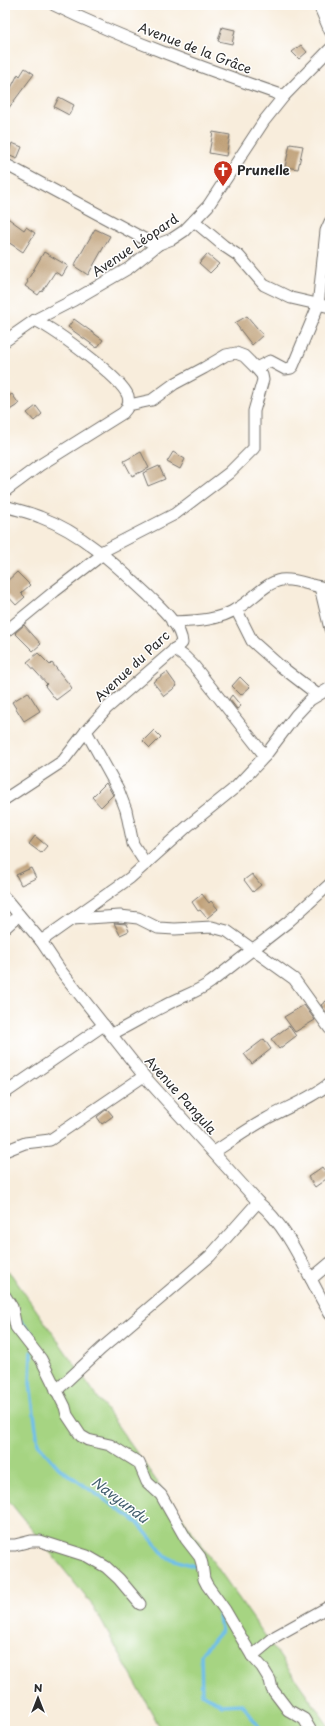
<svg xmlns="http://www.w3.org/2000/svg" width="335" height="1736" font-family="'Playpen Sans',sans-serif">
<rect width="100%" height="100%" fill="#fff"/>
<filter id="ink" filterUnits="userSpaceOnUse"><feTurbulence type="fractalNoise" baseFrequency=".025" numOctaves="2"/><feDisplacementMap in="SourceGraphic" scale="8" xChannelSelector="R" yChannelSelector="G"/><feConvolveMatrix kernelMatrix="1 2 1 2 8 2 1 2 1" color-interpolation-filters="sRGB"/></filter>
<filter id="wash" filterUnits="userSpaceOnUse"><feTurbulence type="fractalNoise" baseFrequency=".012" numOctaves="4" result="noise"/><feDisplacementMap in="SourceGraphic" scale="16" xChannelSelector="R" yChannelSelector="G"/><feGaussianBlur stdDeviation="0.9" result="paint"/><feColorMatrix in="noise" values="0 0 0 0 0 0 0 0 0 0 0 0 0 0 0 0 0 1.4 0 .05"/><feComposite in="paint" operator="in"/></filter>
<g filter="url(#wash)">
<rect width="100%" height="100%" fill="#f8eddc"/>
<polygon fill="#a6d482" stroke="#688056" points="5,1270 11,1274 330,1728 330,1731 162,1731 93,1606 5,1496"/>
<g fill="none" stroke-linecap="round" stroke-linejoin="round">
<g stroke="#6fbfea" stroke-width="3.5">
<polyline points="18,1318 32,1334 32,1342"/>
<polyline points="31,1352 30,1383 38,1444 59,1468 138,1523 166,1557 200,1568"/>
<polyline points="218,1606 221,1631 201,1654 202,1694 222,1705 242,1704 260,1728 260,1731"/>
</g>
</g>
<g id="blocks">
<g fill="#bfa078">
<polygon points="222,27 235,30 232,44 218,41"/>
<polygon points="301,45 307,52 299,59 292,52"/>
<polygon points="25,68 34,74 5,113 5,87 10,90 18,74 20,76"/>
<polygon points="59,97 74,105 69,115 54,107"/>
<polygon points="213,132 230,135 226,156 209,153"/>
<polygon points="12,143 22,147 17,159 8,155"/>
<polygon points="290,144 303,146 298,169 285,167"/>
<polygon points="5,216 24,230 26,227 35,233 23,252 5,240"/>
<polygon points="95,229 110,236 88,275 74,266"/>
<polygon points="44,252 68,266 62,276 55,272 42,292 41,291 38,295 25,286 28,282 27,281"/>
<polygon points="207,254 219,264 210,273 199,263"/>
<polygon points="247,316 263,335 252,345 235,323"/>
<polygon points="74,319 103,340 97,348 68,327"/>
<polygon points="12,394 19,404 5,413 5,399"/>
<polygon points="36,406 42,414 34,421 27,413"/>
<polygon points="141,452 149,468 132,476 124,461"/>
<polygon points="173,452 185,459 180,469 167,462"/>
<polygon points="159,466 165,479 148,486 143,473"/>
<polygon points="17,572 30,585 21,593 25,597 16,605 5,593 5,583"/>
<polygon points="24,625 41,644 33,651 15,633"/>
<polygon points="38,653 50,665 52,663 72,688 56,700 45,686 47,684 27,662"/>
<polygon points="167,672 177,686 164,696 153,682"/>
<polygon points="240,677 250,687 241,695 232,686"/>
<polygon points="28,692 40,711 24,721 12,702"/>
<polygon points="232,695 241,706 237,709 229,699"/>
<polygon points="154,730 161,737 150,748 143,741"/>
<polygon points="106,783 113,795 101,807 92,797"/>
<polygon points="35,836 47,846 41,853 29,844"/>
<polygon points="31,868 36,878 21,885 16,875"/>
<polygon points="252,874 261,885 253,892 244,880"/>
<polygon points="202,894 209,903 211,901 218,909 207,918 200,910 198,911 192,902"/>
<polygon points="114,923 126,924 129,931 120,935"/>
<polygon points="330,998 330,1009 326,1012 321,1005"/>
<polygon points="304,1005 315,1020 295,1032 284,1017"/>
<polygon points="289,1026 296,1036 279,1049 271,1039"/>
<polygon points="264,1039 271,1049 252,1064 244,1054"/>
<polygon points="107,1109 113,1116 102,1124 97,1117"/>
<polygon points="322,1167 329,1177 315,1187 308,1177"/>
</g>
</g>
</g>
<g filter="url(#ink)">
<use href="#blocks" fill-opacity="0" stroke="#736f69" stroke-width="1"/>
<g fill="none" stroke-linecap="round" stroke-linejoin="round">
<defs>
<g id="minor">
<path d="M 54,5 C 128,41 206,69 284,96"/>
<polyline points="319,5 330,31"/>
<polyline points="5,164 148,241 159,244"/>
<polyline points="194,221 224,246 239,256 264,285 291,298 330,307"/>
<polyline points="5,341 35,320 74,300 129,268 159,244 172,239 184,231 208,206 264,121 284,96 330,49"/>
<polyline points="256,368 270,361 285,369 291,368 293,366 318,306 326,231 330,222"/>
<path d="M 5,491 L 40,465 L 123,413 C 128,408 130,403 128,396 C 121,377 55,330 35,320"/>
<path d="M 5,506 C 17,510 29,512 40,517 C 83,533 116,565 149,596 C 161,608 181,625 182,643 L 107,708 L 86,731 L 63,761 L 5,799"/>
<polyline points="101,552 175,514 229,473 254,448 254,411 263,380 262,375 256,368 244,356 236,353 226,355 204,368 174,384 152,400 129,405"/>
<polyline points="320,587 330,629"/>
<polyline points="236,609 252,641 279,665 318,695"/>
<path d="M 172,622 C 195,621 218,621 238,608 C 252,600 265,583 281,580 C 298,578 314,588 330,588"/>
<polyline points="5,632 55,591 103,554"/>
<polyline points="174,649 185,657 194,666 265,756"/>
<polyline points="86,731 118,789 126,810 133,844 146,864"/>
<path d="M 5,898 L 41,941 L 61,971 L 144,1076 L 258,1202 C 291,1229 308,1278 330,1314"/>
<polyline points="72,919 120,916 138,918 158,928 175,929 212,927 227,931 294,979 330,1029"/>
<polyline points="5,928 19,915"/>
<polyline points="41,941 130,878 189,825 236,787 265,756 296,715 310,700 330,688"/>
<path d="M 112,1034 C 130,1025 146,1015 164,1006 C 180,997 196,993 211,982 L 288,922 L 330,884"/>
<polyline points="5,1093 104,1025"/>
<polyline points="5,1151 25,1143 50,1140 144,1076"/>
<path d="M 214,1152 C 231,1141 248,1129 266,1119 C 287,1107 311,1099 330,1083"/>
<polyline points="311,1279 330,1263"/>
<polyline points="5,1296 12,1307 16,1327 41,1359 65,1407 67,1415 81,1436 88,1440 110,1445 139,1463 147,1482 161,1495 186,1539 200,1557 202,1564 204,1579 207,1585 225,1610 252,1656 262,1667 270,1680 272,1689 288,1710 304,1719 311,1731"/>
<polyline points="56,1391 101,1349 210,1256 258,1202"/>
<polyline points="5,1545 15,1545 31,1541 40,1541 87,1556 106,1567 119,1579 140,1604"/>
<polyline points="252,1656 276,1636 330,1606"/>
</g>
</defs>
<use href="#minor" stroke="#736f69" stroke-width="13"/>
<use href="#minor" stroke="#fff" stroke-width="11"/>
</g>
</g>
<defs>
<symbol id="church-pin" viewBox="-11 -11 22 30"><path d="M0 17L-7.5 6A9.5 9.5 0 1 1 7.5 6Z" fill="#c8321e" stroke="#fff"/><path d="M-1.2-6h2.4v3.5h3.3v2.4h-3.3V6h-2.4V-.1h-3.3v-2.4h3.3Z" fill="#fff"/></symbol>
</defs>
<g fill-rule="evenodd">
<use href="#church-pin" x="212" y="159" width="22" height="30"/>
</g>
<g text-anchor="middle" stroke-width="3" stroke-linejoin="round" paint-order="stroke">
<g font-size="13" fill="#2b2b2b" stroke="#fff">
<text transform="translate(195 48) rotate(21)" y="5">Avenue de la Grâce</text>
<text transform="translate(135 245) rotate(-34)" y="5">Avenue Léopard</text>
<text transform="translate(132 666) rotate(-43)" y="5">Avenue du Parc</text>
<text transform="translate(181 1095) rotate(48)" y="5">Avenue Pangula</text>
</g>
<g font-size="13" font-weight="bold" fill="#2b2b2b" stroke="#fff" text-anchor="start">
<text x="237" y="175">Prunelle</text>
</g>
<g font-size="14" font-style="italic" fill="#435f6e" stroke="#fff">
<text transform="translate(120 1500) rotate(37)" y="5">Navyundu</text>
</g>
</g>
<rect width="335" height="1736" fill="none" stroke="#fff" stroke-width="20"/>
<g transform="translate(38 1698)" stroke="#ffffff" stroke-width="3" paint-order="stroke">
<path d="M0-3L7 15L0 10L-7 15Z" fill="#2b2b2b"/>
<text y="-6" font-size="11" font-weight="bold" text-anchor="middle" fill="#2b2b2b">N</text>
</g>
</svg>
